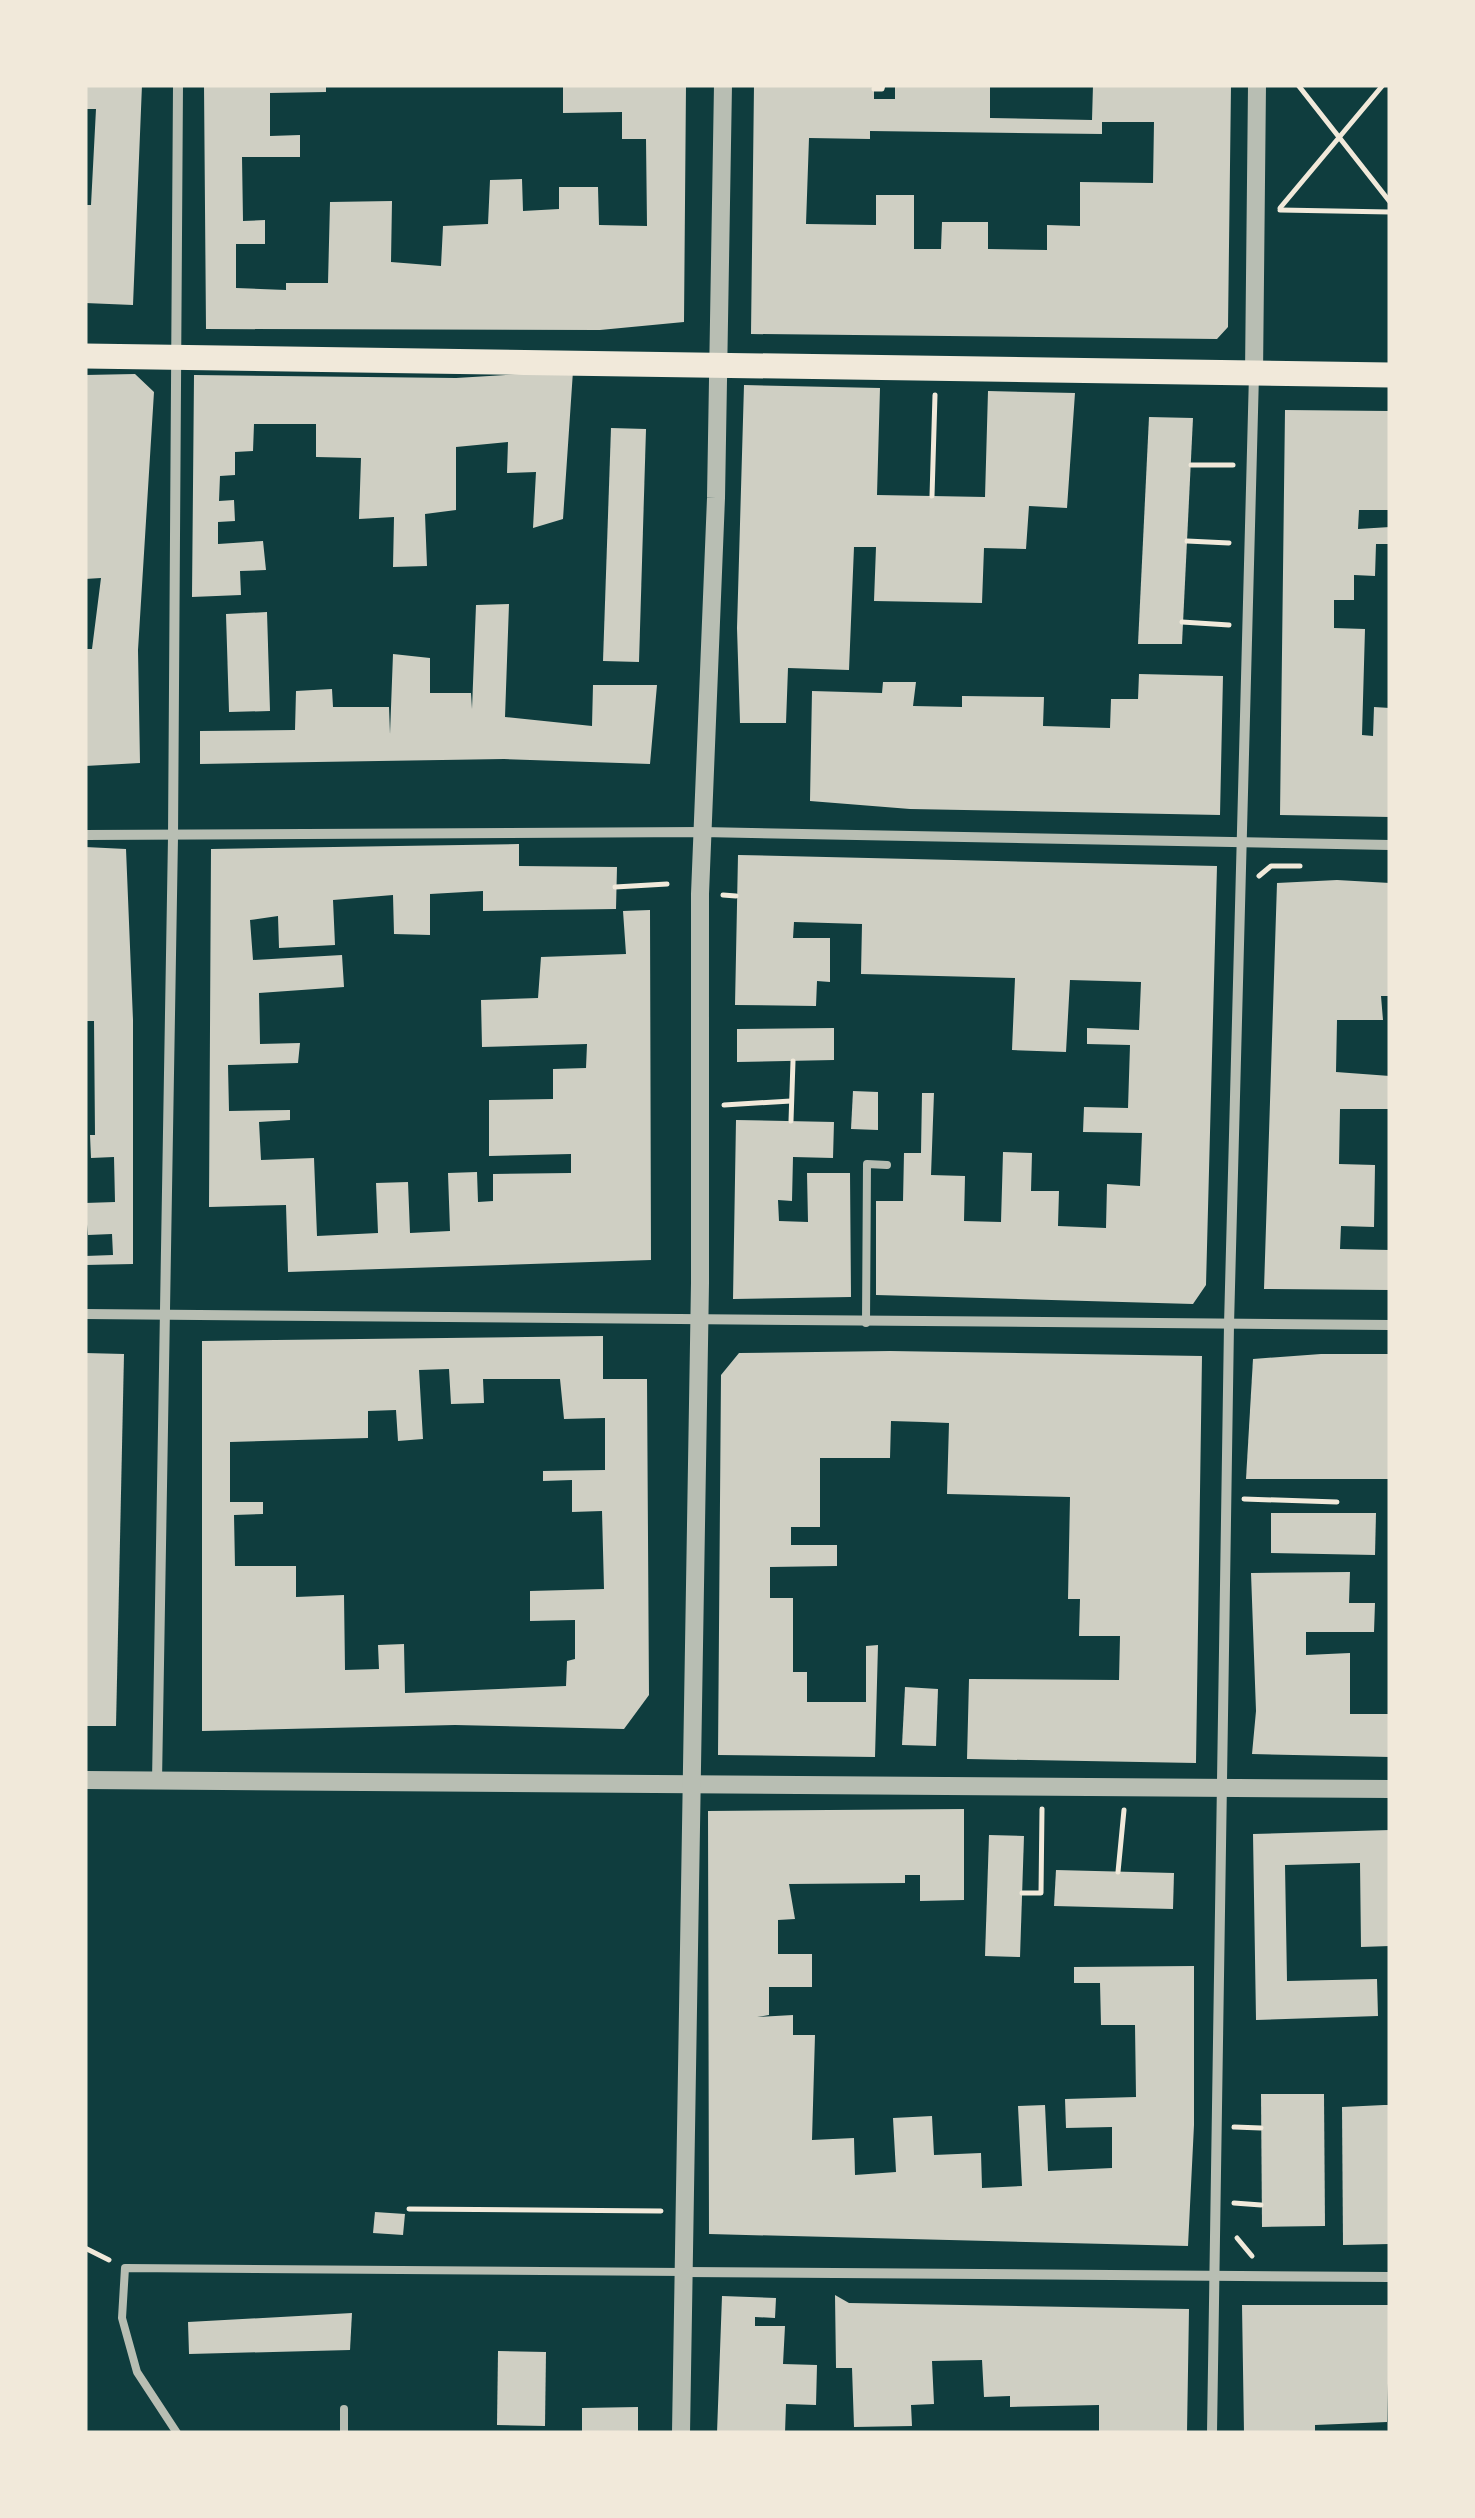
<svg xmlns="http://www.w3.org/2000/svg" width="1475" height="2518" font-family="Karla,sans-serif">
<rect width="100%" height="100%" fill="#0f3d3e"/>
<g fill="#cfcfc3" fill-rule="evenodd">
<polygon points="85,85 142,85 133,305 85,303 85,205 91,205 96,109 85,109"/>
<polygon points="204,85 326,85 326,92 270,93 270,136 300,135 300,157 242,157 243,221 265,220 265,244 236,244 236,288 286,290 286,283 328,283 330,202 392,201 391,262 441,266 443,226 488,224 490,180 522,179 523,211 559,209 559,187 598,187 599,225 647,226 646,139 622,139 622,112 563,113 563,85 686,85 684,322 600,330 206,329"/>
<path d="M 754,85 L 874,85 L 874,99 L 895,99 L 895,85 L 990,85 L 990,118 L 1092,120 L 1093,85 L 1231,85 L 1228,327 L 1217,339 L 751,334 ZM 1102,122 L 1154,122 L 1153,183 L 1080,182 L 1080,226 L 1047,225 L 1047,250 L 988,249 L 988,222 L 942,222 L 941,249 L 914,249 L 914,195 L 876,195 L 876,225 L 806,224 L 809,138 L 870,139 L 870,131 L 1102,134 Z"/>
<polygon points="573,371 563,519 533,528 536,472 507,473 508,442 456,447 456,510 425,514 427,566 393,567 394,517 359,519 361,458 316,457 316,424 254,424 253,451 235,452 235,475 220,476 219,501 234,500 235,521 218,522 218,544 263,541 266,570 240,571 241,595 192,597 194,375 456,378"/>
<polygon points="135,374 154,392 138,650 140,763 85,766 85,649 92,649 101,578 85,579 85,375"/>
<polygon points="744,385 880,388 877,495 932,496 985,497 988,391 1075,393 1067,508 1029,506 1026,549 984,548 982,603 874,601 876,547 854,547 849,670 788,668 786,723 740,723 737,628"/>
<polygon points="1285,410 1390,411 1390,510 1359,510 1358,529 1390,527 1390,544 1376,544 1375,576 1354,575 1354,600 1334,600 1334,628 1365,629 1362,735 1373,736 1374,707 1390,708 1390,817 1280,815"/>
<polygon points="1149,417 1193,418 1182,644 1138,644"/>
<polygon points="611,428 646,429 639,662 603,661"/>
<polygon points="509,604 505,717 592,726 593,685 657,685 650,764 504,759 200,764 200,731 295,730 296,691 332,689 333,707 389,707 390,734 393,654 430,658 430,693 471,693 472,709 476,605"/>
<polygon points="267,612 270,711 229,712 226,614"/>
<polygon points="1139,674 1223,676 1220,815 910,809 810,801 812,691 882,693 883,682 916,682 913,706 962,707 962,696 1044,697 1043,726 1110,728 1111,699 1138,699"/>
<polygon points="519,844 519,866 617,867 616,909 483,911 483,891 430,894 430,935 394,934 393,895 333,900 335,945 279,948 278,916 250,920 253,960 342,955 344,987 259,993 260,1044 300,1043 298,1063 228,1065 229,1111 290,1110 290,1120 259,1122 261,1160 314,1158 317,1236 378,1233 376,1183 408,1182 410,1233 450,1231 448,1173 477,1172 478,1202 493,1201 493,1174 571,1173 571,1154 489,1156 489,1100 553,1099 553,1069 586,1068 587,1044 482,1047 481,1000 538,998 541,957 626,954 623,911 650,910 651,1260 288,1272 286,1205 209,1207 211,849"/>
<polygon points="85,847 126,849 133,1020 133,1264 85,1265 85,1256 113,1255 112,1234 88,1235 85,1203 115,1202 114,1157 91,1158 90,1135 95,1135 94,1021 85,1021"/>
<polygon points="738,855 1217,866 1206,1285 1193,1304 876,1295 876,1201 903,1201 904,1153 921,1153 922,1093 934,1093 931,1175 965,1176 964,1221 1001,1222 1003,1152 1032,1153 1031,1191 1059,1191 1058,1226 1106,1228 1107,1184 1140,1186 1142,1133 1083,1132 1084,1107 1128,1108 1130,1045 1087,1044 1087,1028 1139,1030 1141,982 1070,980 1066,1052 1012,1050 1015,978 861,974 862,924 794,922 793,938 830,938 830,982 817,981 816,1006 735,1005"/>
<polygon points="1337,880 1390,883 1390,996 1381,996 1383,1020 1337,1020 1336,1072 1390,1076 1390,1109 1340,1109 1339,1164 1375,1165 1374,1227 1341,1226 1340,1249 1390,1250 1390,1290 1264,1289 1277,883"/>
<polygon points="834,1028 834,1060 737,1062 737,1029"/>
<polygon points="853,1091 878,1092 878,1130 851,1129"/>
<polygon points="736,1120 834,1122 833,1158 793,1157 792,1201 778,1200 779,1221 808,1222 807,1173 850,1173 851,1297 733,1299"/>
<path d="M 603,1336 L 603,1379 L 647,1379 L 649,1695 L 624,1729 L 455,1725 L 202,1731 L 202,1341 ZM 449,1369 L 451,1404 L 484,1403 L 483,1379 L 560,1379 L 564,1419 L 605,1418 L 605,1470 L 543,1471 L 543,1481 L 572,1480 L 572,1512 L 602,1511 L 604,1589 L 530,1591 L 530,1621 L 575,1620 L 575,1659 L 567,1661 L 566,1686 L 405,1693 L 404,1644 L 378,1645 L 379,1669 L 345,1670 L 344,1595 L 296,1597 L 296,1566 L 235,1566 L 234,1515 L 263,1514 L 263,1502 L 230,1502 L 230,1442 L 368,1438 L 368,1411 L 396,1410 L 398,1441 L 423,1439 L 419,1370 Z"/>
<polygon points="890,1351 1202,1356 1196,1763 967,1759 969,1679 1119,1680 1120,1636 1079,1636 1080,1599 1068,1599 1070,1497 947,1494 949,1423 924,1422 891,1421 890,1458 820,1458 820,1527 791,1527 791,1545 837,1545 837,1566 770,1567 770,1598 793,1598 793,1672 807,1672 807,1702 866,1702 866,1646 878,1645 875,1757 718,1755 721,1375 739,1353"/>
<polygon points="85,1353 124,1354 116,1726 85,1726"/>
<polygon points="1321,1354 1390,1354 1390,1479 1246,1479 1253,1359"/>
<polygon points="1271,1513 1376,1513 1375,1555 1271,1553"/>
<polygon points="1350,1572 1349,1603 1375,1603 1374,1632 1306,1632 1306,1655 1350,1653 1350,1714 1390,1714 1390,1757 1252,1754 1256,1711 1251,1573"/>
<polygon points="905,1687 938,1689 936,1746 902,1745"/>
<polygon points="964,1809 964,1900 920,1901 920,1875 905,1875 905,1883 789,1884 795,1919 778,1920 778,1954 812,1954 812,1987 769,1987 769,2015 757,2017 793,2015 793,2035 815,2035 812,2140 854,2138 855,2175 896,2172 893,2118 932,2116 934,2155 981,2153 982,2188 1022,2186 1018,2106 1045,2105 1048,2171 1112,2168 1112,2127 1066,2128 1065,2099 1136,2097 1135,2025 1101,2025 1100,1983 1074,1983 1074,1967 1194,1966 1194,2125 1188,2246 709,2234 708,1811"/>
<polygon points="1390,1830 1390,1946 1361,1947 1360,1863 1285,1865 1287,1981 1377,1979 1378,2016 1256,2020 1253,1834"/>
<polygon points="989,1835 1024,1836 1020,1957 985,1956"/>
<polygon points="1056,1870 1174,1873 1173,1909 1054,1906"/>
<polygon points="1261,2094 1324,2094 1325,2226 1262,2227"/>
<polygon points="1384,2105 1390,2105 1390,2244 1343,2245 1342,2107"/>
<polygon points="375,2212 405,2214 403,2235 373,2233"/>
<polygon points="835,2295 849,2303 1189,2309 1187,2433 1099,2433 1099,2405 1010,2407 1010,2396 984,2397 982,2360 932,2361 934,2404 911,2405 912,2426 854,2427 852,2368 836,2368"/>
<polygon points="722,2296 776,2298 775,2318 755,2317 755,2326 785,2326 783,2364 817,2365 816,2405 786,2404 785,2433 717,2433"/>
<polygon points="1242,2305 1390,2305 1387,2422 1315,2425 1315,2433 1244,2433"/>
<polygon points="352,2313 350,2350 189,2354 188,2322"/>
<polygon points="498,2351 546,2352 545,2426 497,2425"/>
<polygon points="638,2407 638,2433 582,2433 582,2408"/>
</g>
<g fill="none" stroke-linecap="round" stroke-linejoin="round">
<g stroke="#f1e9da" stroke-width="5">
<polyline points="1298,85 1390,202"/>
<polyline points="874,89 882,89 883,85"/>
<polyline points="1280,208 1383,85"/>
<polyline points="1280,210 1390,212"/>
<polyline points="1191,465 1233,465"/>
<polyline points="932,496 935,395"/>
<polyline points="1187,541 1229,543"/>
<polyline points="1182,622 1229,625"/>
<polyline points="1259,876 1271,866 1300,866"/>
<polyline points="615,887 667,884"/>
<polyline points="723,895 736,896"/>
<polyline points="724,1105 791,1101"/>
<polyline points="791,1121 793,1061"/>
<polyline points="1244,1499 1337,1502"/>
<polyline points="1118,1872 1124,1810"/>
<polyline points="1022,1893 1041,1893 1042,1809"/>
<polyline points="1234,2127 1261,2128"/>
<polyline points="1234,2203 1261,2205"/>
<polyline points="409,2209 661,2211"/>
<polyline points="1237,2238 1252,2256"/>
<polyline points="85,2248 109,2260"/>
</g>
<g stroke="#b8beb3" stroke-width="8">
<polyline points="866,1323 867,1164 887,1165"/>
<polyline points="177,2433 137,2372 122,2318 125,2268 684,2272"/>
<polyline points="344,2433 344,2409"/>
</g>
<g stroke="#b8beb3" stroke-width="10">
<polyline points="85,835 702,832 1390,845"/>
<polyline points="85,1314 1390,1325"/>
<polyline points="157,1782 173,837 178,85"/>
<polyline points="684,2272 1390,2277"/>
<polyline points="1212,2433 1229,1325 1254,374"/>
</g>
<g stroke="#b8beb3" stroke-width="18">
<polyline points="1254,374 1257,85"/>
<polyline points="85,1780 1390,1789"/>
<polyline points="681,2433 700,1283 700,894 716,498 723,85"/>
</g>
<polyline stroke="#f1e9da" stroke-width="25" points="85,356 1390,375"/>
</g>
<rect width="1475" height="2518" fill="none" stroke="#f1e9da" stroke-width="175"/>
</svg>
